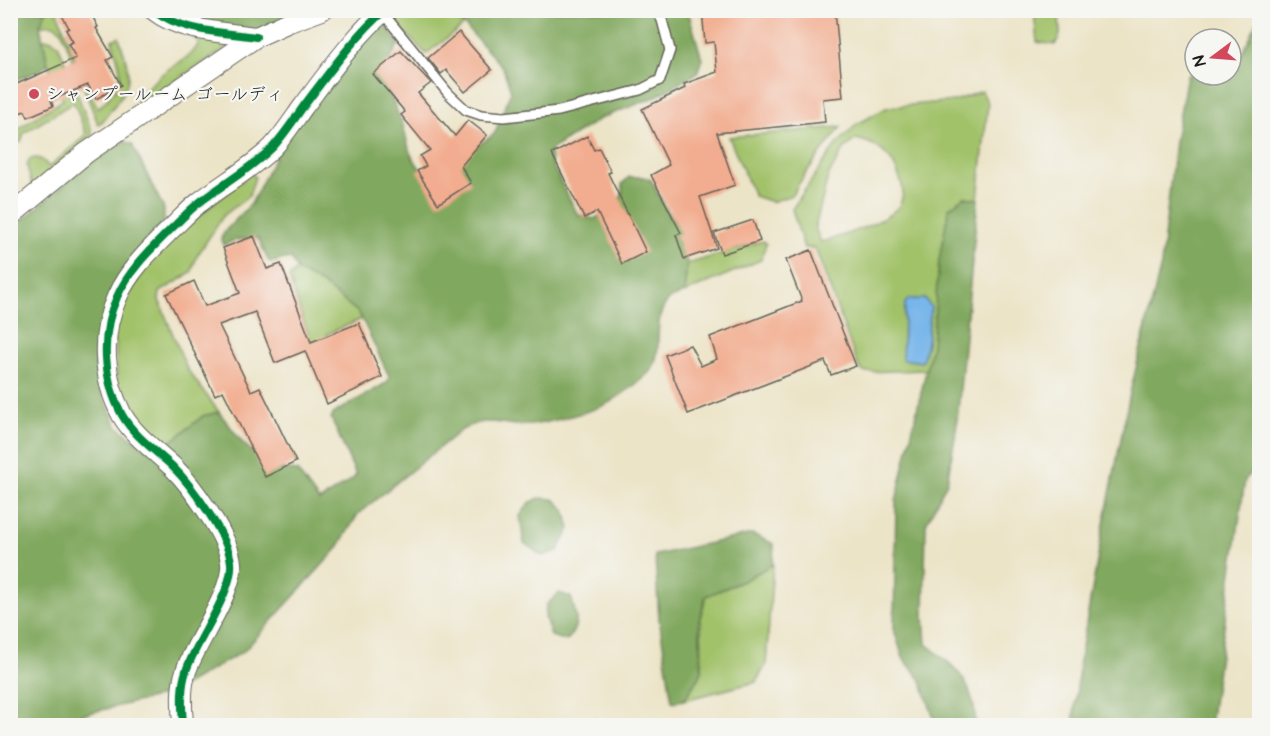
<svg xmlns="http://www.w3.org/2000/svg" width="1270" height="736" font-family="'Architects Daughter','Klee One',sans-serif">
<rect width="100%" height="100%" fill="#f6f6f2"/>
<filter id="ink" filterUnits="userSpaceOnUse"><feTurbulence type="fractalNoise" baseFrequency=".0167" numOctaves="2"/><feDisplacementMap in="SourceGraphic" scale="12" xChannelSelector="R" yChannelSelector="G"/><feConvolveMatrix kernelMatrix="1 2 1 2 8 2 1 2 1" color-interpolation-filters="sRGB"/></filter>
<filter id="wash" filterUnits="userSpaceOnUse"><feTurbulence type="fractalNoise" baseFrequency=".008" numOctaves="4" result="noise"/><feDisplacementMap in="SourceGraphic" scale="24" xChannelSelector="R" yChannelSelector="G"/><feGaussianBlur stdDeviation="1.35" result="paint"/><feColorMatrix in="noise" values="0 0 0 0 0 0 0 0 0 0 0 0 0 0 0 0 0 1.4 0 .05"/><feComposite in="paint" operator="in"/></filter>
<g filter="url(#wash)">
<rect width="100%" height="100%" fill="#ece4c7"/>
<g fill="#a2c26b" stroke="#5f6f44" stroke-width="1.5" fill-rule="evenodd">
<path d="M 46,11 L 57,11 L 85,84 L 98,108 C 128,82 122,75 112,40 L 119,37 C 134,85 132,82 102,122 L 98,124 L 61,30 C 54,24 49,23 40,26 Z"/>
<path d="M 141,11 L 148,11 L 233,44 L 164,88 L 142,104 L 136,102 C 145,90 155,79 167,70 C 179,62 194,56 199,42 L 189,35 L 156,22 Z"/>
<polygon points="396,11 440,11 464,25 426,54 402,29 394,16"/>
<polygon points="1034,11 1059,11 1060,35 1055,45 1037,42"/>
<path d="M 43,39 L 52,40 L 58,44 L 92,132 L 91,139 L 32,186 L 27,166 L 29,160 C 38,155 43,160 49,167 L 84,137 L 86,134 L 74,102 L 24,133 L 21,142 L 13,144 L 11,140 L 11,134 L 14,131 L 63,100 L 48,64 Z"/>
<path d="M 982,91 L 988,104 L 978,199 L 964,197 L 927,370 L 864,372 L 859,368 L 815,248 L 804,248 L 792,209 L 835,146 L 857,124 L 888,107 L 955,101 ZM 856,139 C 873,142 889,153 896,169 C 901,180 906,192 900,204 C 891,221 839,237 821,242 L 815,228 L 828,176 L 844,149 Z"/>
<polygon points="841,127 805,174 792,195 772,202 754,196 729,137"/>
<polygon points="251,173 255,177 249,196 223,216 197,256 191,273 160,292 159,300 187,369 219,412 203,416 166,446 161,447 134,420 117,385 115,327 127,298 145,267 168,240"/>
<polygon points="763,241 766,244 761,260 684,293 687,264"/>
<polygon points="297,270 322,284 359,313 362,319 327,334 329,344 314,352 289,277"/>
<polygon points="773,564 766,665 756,682 684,700 702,672 701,615 706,596 743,581"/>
</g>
<g fill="#81a85f" stroke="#4e623e" stroke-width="1.5">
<polygon points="11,10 46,11 40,26 48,64 39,71 11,82"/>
<polygon points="1259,10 1259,462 1245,480 1210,725 1073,725 1080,658 1101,539 1130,393 1161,265 1175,141 1187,75 1195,74 1231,75 1231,66 1237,65 1256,24"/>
<polygon points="160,11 336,11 289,30 255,33"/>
<path d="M 441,11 L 688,11 L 702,59 L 697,73 L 653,98 L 601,118 L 550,150 L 551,163 L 578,215 L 594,219 C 609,210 626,204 622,184 L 629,177 L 643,177 L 651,180 L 671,218 L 680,225 L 687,264 L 684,293 C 679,295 671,297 668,301 C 652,318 663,348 653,367 C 648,377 620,396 610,402 C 599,410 541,425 527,425 C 497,426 490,414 460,431 L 358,514 L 337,549 L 244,651 L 170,694 L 63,719 L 57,725 L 11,725 L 10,231 L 88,164 L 123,141 L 132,144 L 164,209 L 164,221 L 131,260 L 99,329 L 95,362 L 102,393 L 117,426 L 149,451 L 166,446 L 203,416 L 219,412 L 243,443 L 269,468 L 297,471 L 319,501 L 353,479 L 356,475 L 331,418 L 334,413 L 388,382 L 389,376 L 359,313 L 322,284 L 297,270 L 291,259 L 284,259 L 271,263 L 268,260 L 258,238 L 235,240 L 224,245 L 221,238 L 226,230 L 251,204 L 283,141 L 361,42 L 380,26 L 386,26 L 399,44 L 381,74 L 403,125 L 410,153 L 429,183 L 495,133 L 511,91 L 503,68 L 461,21 Z"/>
<path d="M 964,197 L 978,199 L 956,432 L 947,482 L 926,524 L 924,616 L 926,644 C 958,669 974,682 976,725 L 936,725 L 921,680 L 903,658 L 894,630 L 896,501 L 932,345 L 939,260 L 949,208 Z"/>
<polygon points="539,498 554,499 565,510 570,529 558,551 542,556 524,543 520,516 529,503"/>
<polygon points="752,534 774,544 773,564 743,581 706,596 699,621 702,672 684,700 672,702 659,619 655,555"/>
<path d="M 559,593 L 571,597 C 577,617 580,624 567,641 L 551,636 L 545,618 L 546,605 Z"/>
</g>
<polygon fill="#77b5ea" stroke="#4a6883" stroke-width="1.5" points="909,299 925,299 931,307 927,343 922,362 902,359 905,303"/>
<g id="blocks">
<g fill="#f2ad90">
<polygon points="59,10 89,10 98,27 96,28 113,57 107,60 121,85 96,99 88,85 51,100 53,106 28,117 25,111 19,113 10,93 10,87 76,58 68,44 73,42 66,30 69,28"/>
<polygon points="702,10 835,10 843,97 823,99 825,122 717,133 735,185 700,197 717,248 684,259 676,235 681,233 651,175 669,165 642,109 685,88 684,84 717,72 714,42 705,43"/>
<polygon points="459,32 492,70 465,92 446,70 441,74 428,58"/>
<polygon points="401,51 431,83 418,93 455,136 468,120 487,135 461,166 471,183 438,204 417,171 426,166 420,156 430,150 401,115 405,112 373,74"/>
<polygon points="587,136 594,150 599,148 611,172 608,173 646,252 622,264 597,212 584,218 552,154"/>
<polygon points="753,220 760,241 722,254 714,233"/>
<polygon points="254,236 267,269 281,264 311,342 359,323 382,377 327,404 305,351 275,363 255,312 219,325 251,391 260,387 296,462 265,477 223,391 215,395 166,294 194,281 205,306 240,293 223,248"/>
<polygon points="811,250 856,366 831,375 825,361 688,414 665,355 690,345 701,366 717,359 710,337 802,301 786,260"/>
</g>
</g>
</g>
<g filter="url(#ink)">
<use href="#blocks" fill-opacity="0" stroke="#656258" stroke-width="1.5"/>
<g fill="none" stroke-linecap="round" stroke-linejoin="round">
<defs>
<polyline id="service" points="382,12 448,93 466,110 481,115 504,117 559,111 640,90 660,80 670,50 662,20 656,10"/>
<g id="minor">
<path d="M 154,10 C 181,32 223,32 256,37"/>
<polyline points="10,216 86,153 256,37 289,22 322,10"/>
<path d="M 183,726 C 182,707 180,689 186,671 C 195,643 234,591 231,563 C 229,537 192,486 173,467 C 156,451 134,436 122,415 C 103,380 100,334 117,297 C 128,271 151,249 170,230 C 180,221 189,210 200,202 C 223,184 252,168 273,147 C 284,135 293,121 303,107 C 325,78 357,33 385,10"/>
</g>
</defs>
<use href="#service" stroke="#656258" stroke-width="12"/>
<use href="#minor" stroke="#656258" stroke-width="22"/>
<use href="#service" stroke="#fff" stroke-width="9"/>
<use href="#minor" stroke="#fff" stroke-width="20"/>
<defs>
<g id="cycleway">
<path d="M 154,10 C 181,32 223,32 256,37"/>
<path d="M 183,726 C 182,707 180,689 186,671 C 195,643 234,591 231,563 C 229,537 192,486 173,467 C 156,451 134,436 122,415 C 103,380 100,334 117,297 C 128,271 151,249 170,230 C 180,221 189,210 200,202 C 223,184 252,168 273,147 C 284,135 293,121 303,107 C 325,78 357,33 385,10"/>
</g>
</defs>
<use href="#cycleway" stroke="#f6f6f2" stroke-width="11"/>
<use href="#cycleway" stroke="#00873e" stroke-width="8"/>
</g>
</g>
<circle fill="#d1495b" stroke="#f6f6f2" stroke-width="2" cx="34" cy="94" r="6"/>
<g text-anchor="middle" stroke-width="4.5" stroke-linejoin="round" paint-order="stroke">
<g font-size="18" fill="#1c1c1c" stroke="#f6f6f2" text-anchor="start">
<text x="46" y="100">シャンプールーム ゴールディ</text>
</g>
</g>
<rect width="1270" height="736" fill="none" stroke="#f6f6f2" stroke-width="36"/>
<g transform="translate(1213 57) rotate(254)"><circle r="28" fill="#f6f6f2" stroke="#9f9f9c" stroke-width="1.5"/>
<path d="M0-4.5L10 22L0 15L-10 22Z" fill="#d1495b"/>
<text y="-9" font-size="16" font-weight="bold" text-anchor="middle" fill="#1c1c1c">N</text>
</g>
</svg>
